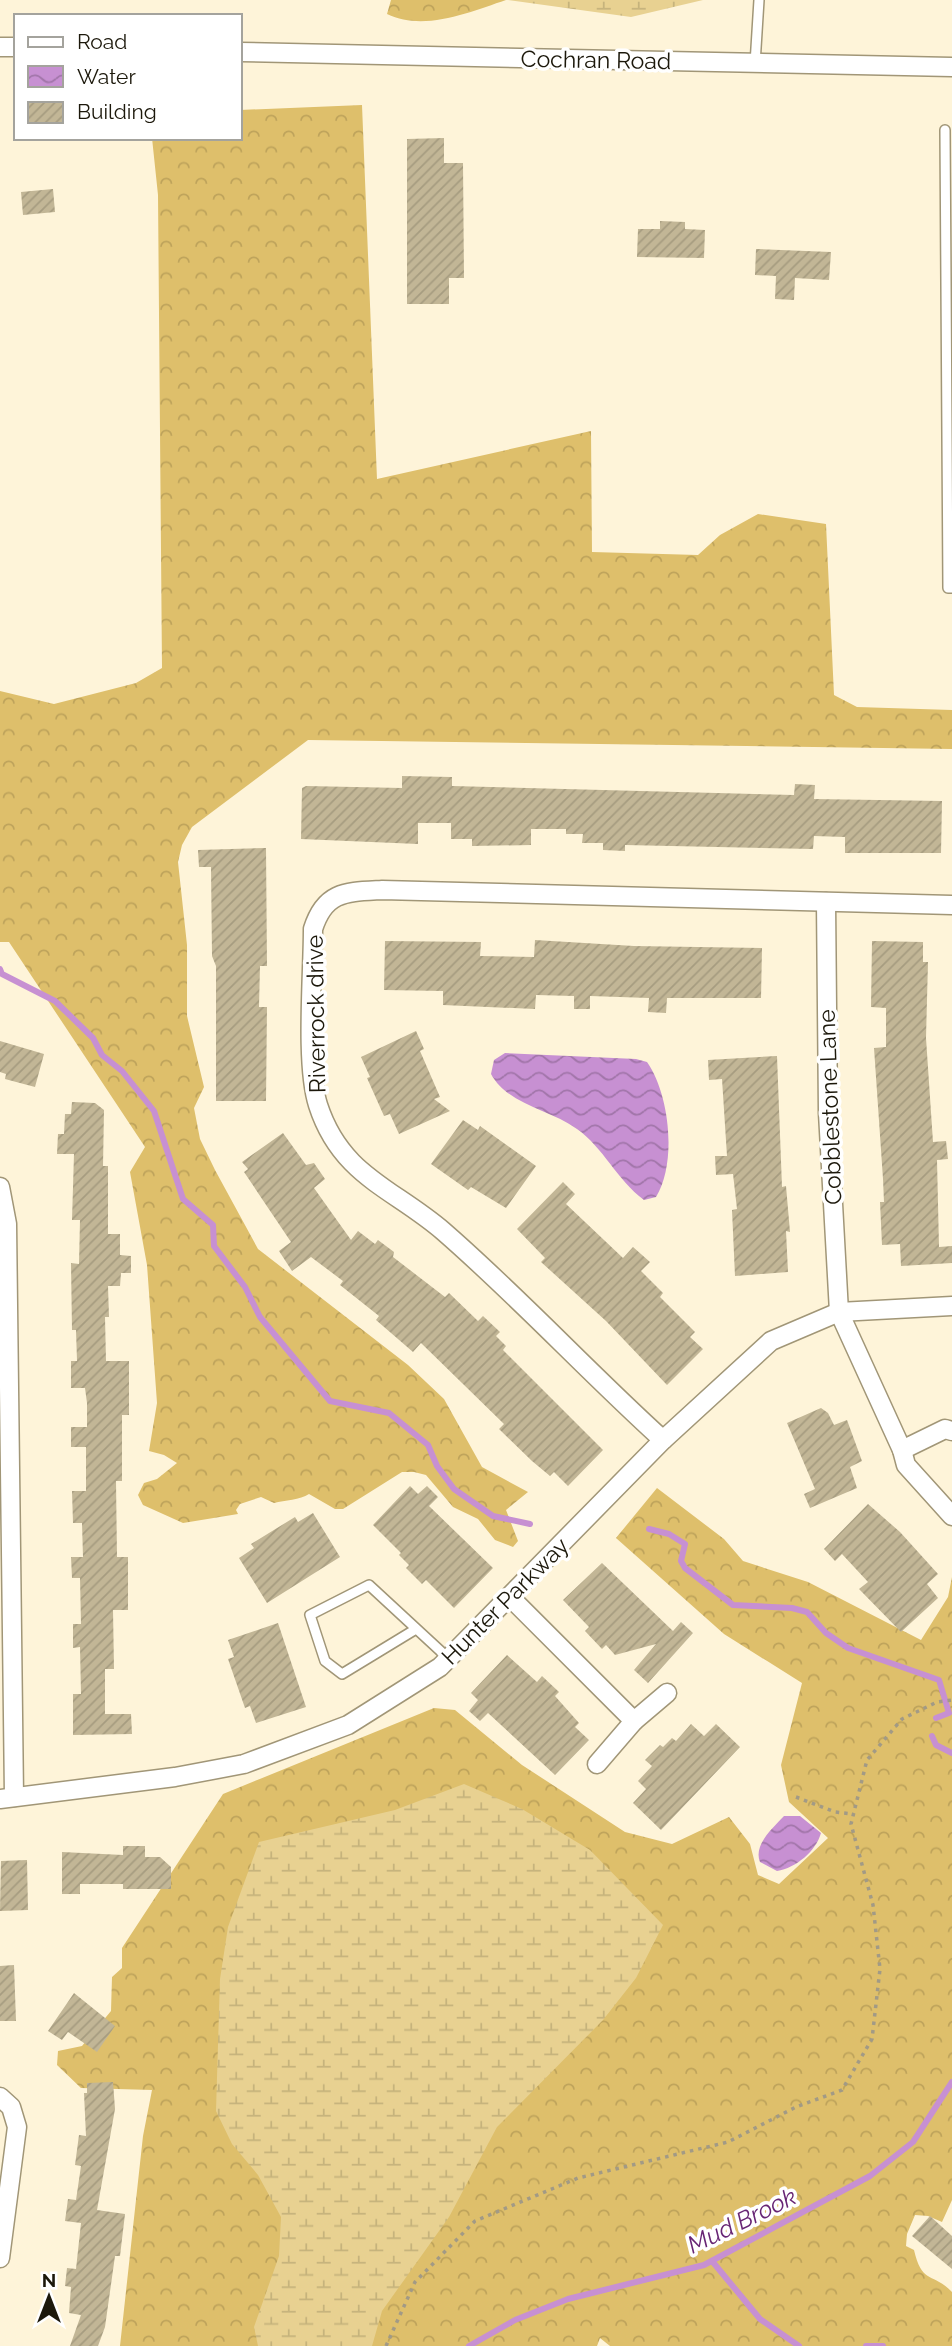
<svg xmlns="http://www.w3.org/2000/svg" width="952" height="2346" font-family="Raleway,sans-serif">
<defs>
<pattern id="forest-crowns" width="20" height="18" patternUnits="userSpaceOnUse" patternTransform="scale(1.75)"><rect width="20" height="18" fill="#debf6b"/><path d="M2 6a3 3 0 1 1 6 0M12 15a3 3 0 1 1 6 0" fill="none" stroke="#bea35b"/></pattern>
<pattern id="wetland-marsh" width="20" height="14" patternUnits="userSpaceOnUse" patternTransform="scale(1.75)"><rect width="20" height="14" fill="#e8d191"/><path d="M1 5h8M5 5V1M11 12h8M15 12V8" fill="none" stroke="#c6b37c"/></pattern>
<pattern id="water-waves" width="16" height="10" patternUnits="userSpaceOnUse" patternTransform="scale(1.75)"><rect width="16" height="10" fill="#c790d2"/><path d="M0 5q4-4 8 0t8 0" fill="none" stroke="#a175a9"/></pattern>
<pattern id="building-hatch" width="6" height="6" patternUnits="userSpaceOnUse" patternTransform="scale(1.75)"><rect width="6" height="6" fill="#c2b696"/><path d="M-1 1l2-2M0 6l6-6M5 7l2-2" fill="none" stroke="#a69c80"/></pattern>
</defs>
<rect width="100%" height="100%" fill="#fef4d9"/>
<g fill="url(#forest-crowns)">
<path d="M 391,0 L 506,0 C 470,12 424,32 387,14 Z"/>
<path d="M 362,105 L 377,479 L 591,431 L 592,552 L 698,555 L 720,535 L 758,514 L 826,524 L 834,695 L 857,707 L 952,710 L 952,749 L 308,740 L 192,827 L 182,845 L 178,862 L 187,945 L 187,1016 L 204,1087 L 194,1108 L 200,1139 L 215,1170 L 258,1249 L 408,1365 L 444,1399 L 482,1467 L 528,1492 L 506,1510 L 518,1541 L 513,1547 L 495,1540 L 478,1519 L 453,1507 L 426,1475 L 414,1472 L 402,1472 L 343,1509 L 335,1509 L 309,1494 C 300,1500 285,1500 274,1503 L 261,1497 L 240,1504 L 236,1510 L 238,1514 L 183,1523 L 143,1505 L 138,1495 L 144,1483 L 157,1479 L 177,1463 L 164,1455 L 149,1451 L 157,1403 L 147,1265 L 130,1172 L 145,1147 L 9,942 L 0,942 L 0,691 L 54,704 L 136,683 L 162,668 L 158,195 L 152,138 L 240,138 L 240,110 Z"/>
<path d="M 657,1488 L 724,1539 L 743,1561 L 808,1582 L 921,1640 L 948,1597 L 952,1577 L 952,2200 L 942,2222 L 928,2216 L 915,2215 L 907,2234 L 906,2246 L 914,2250 C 922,2285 933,2272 952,2292 L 952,2346 L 610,2346 L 600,2338 L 597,2346 L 120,2346 L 143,2136 L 152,2090 L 81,2088 L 57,2065 L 58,2051 L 82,2046 L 111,2011 L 112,1977 L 122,1968 L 122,1948 L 223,1794 L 434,1708 L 455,1710 L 522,1765 L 625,1832 L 672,1844 L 729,1817 L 750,1844 L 758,1875 L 779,1884 L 828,1838 L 789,1802 L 781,1765 L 802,1683 L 724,1634 L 616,1538 Z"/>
</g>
<g fill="url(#wetland-marsh)">
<polygon points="508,0 703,0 631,17"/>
<polygon points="464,1784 522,1809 590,1850 663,1925 636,1978 603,2020 497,2127 449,2217 382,2311 372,2346 258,2346 254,2327 279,2256 281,2217 258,2175 232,2144 216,2111 220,1979 228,1927 259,1842 395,1810"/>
</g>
<g fill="url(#water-waves)">
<path d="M 505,1053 L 636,1059 L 647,1062 C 670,1095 677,1163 656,1197 L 644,1200 C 617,1180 603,1147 577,1129 C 549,1109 508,1105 491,1074 L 494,1060 Z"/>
<path d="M 784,1816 L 800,1816 L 821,1833 C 816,1851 796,1868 777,1871 L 760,1862 C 753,1845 773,1828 784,1816 Z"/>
</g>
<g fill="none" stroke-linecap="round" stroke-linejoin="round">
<g stroke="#c790d2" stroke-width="6">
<polyline points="0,969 2,974 55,1001 93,1038 102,1055 122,1071 154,1111 183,1199 213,1225 214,1246 245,1287 260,1317 330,1401 389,1413 428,1445 437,1466 454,1489 493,1516 530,1524"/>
<polyline points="649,1529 669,1534 685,1544 681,1561 685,1568 733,1605 792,1608 807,1612 826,1633 848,1648 939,1680 949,1713 936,1718"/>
<polyline points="932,1736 936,1745 952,1753"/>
<polyline points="712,2261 760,2319 799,2346"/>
<polyline points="469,2346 515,2320 568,2299 704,2265 870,2176 913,2142 952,2082"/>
<polyline points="866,2346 883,2346"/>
</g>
</g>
<g fill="url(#building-hatch)">
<polygon points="444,138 444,163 463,163 464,278 449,278 449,304 407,304 407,139"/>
<polygon points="53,189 55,212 23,215 21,192"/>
<polygon points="660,221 685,222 685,229 705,230 704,258 637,257 638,229 660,229"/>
<polygon points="756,249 831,252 829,280 795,278 794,300 775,299 776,276 755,275"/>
<polygon points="402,776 452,777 452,786 794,795 795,784 815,785 814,799 942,801 941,853 845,853 845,837 814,836 813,849 625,845 625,851 603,850 603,843 582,843 583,834 566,834 566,829 531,829 531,845 472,846 472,839 451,839 451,823 418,823 418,844 301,839 302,788 306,786 402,788"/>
<polygon points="266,848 267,966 260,966 259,1007 267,1007 266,1101 216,1101 216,966 212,956 211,867 199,867 198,850"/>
<polygon points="535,940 634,946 762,948 761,998 667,998 666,1013 648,1012 649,998 590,996 590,1009 574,1009 574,996 536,995 535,1009 443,1005 443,991 384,990 385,941 481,942 480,956 534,957"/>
<polygon points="872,941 923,942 923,962 928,962 926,1038 933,1142 946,1141 948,1159 937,1160 939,1247 952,1246 952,1263 901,1266 900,1244 882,1245 880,1202 884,1202 883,1179 874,1048 886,1047 886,1008 871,1007"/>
<polygon points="416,1031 424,1049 420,1051 440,1097 434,1099 450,1111 399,1134 390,1114 384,1116 367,1078 370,1077 361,1057"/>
<polygon points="0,1041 44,1054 35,1087 5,1079 6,1074 0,1072"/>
<polygon points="777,1056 782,1187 786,1186 790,1232 786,1231 788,1272 735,1276 732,1210 737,1209 733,1174 716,1175 715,1156 727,1156 722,1079 709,1080 708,1060"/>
<polygon points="72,1102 95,1103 104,1110 103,1166 108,1166 108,1234 120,1234 120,1255 131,1256 131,1273 121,1273 120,1286 108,1286 109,1317 105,1317 106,1361 129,1361 129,1415 122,1415 122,1481 116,1481 117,1557 128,1557 128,1610 113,1610 114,1669 105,1669 105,1714 131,1714 132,1734 73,1735 73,1694 81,1694 80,1647 73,1648 73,1624 81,1624 80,1578 72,1578 71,1557 83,1557 82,1523 73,1523 72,1491 86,1491 86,1447 71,1447 71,1427 87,1427 87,1403 85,1388 71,1388 71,1361 77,1361 76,1330 72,1330 71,1263 79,1264 80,1220 72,1220 74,1154 57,1154 58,1134 64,1134 65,1114 71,1114"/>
<polygon points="463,1120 478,1130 480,1126 536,1166 506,1208 471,1187 468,1190 431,1164"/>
<polygon points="283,1133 306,1165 314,1163 325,1179 314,1188 351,1240 358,1231 375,1244 378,1240 394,1252 393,1257 445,1297 449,1293 478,1321 483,1316 500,1332 496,1336 506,1346 503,1350 603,1450 568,1486 554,1472 550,1476 532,1461 499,1429 504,1424 421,1343 413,1352 376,1320 379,1316 340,1285 343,1281 311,1257 292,1271 279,1251 291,1242 244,1172 248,1169 242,1162"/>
<polygon points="563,1182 575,1194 566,1204 623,1258 633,1247 650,1262 641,1271 663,1293 660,1297 695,1332 690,1337 703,1349 667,1385 606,1321 541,1262 545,1258 517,1229"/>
<polygon points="821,1408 828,1413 834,1425 847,1420 862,1461 850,1467 857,1488 810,1508 804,1494 815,1489 787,1423"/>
<polygon points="410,1486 418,1494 427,1486 438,1497 429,1506 493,1568 454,1608 426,1580 422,1584 406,1568 409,1565 399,1555 401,1553 373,1525"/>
<polygon points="868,1504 900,1532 938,1574 927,1584 938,1598 901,1632 859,1589 868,1582 842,1554 835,1561 824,1549"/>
<polygon points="313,1513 340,1557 267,1603 239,1558 254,1548 251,1544 295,1517 298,1522"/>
<polygon points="602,1563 673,1631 681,1622 693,1633 648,1683 634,1670 656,1644 615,1655 606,1645 602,1649 585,1631 589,1627 563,1600"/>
<polygon points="278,1623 306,1707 256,1723 250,1706 245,1708 228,1659 234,1657 228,1640"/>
<polygon points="507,1655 537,1682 542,1676 559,1692 555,1696 579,1723 575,1727 589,1740 555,1775 488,1713 480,1721 469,1711 478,1700 471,1693"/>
<polygon points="691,1724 704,1736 716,1724 740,1747 661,1830 633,1803 646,1789 638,1781 652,1766 645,1760 660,1745 663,1747 672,1738 676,1741"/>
<polygon points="123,1846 145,1846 145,1857 160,1857 171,1867 171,1889 123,1889 123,1884 80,1884 80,1894 62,1894 62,1852 123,1855"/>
<polygon points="27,1860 28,1910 0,1911 1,1861"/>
<polygon points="14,1965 16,2021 0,2021 0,1966"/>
<polygon points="74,1993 115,2026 97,2052 68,2032 62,2040 48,2031"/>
<polygon points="113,2082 115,2109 97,2210 125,2214 120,2256 115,2256 105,2327 98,2346 70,2346 81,2315 69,2313 71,2287 65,2286 67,2268 76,2269 81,2223 65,2221 68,2199 76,2200 81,2166 75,2165 79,2135 86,2136 84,2093 87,2093 87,2083"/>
<polygon points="930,2216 952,2236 952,2269 912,2236"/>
</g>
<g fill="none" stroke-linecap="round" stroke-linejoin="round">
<defs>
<g id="service">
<polyline points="755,64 759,0"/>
<polyline points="945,130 948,588 952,588"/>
<polyline points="416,1629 342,1674 325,1661 310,1615 369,1585 448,1658"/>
</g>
<g id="minor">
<polyline points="0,47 16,47"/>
<polyline points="240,52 952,67"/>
<polyline points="826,902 828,1113 839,1312 902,1450 906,1465 952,1516"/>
<polyline points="0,1187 7,1224 14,1797"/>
<path d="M 663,1440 C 588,1372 519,1297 443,1231 C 393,1188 341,1176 318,1105 C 305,1064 313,975 313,929 C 325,891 346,892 382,890 L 952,905"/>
<polyline points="902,1450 945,1429 952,1431"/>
<polyline points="510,1597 634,1721 667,1693"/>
<polyline points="597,1764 634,1721"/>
<polyline points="0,1799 175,1777 244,1764 348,1725 440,1667 663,1440 771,1341 839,1312 952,1306"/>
<polyline points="0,2097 11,2107 17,2127 0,2258"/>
</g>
</defs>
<use href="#service" stroke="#a19677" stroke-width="12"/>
<use href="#minor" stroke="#a19677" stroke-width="21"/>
<g stroke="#a29a85" stroke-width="3.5" stroke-dasharray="3.5 5" stroke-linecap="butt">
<polyline points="796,1797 835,1812 853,1814"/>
<polyline points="386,2346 415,2282 475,2221 578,2178 728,2142 796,2107 842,2090 872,2039 880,1969 873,1905 851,1824 867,1760 902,1719 937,1702 952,1700"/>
</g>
<use href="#service" stroke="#fff" stroke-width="9"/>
<use href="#minor" stroke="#fff" stroke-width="18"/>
</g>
<g text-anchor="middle" stroke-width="7" stroke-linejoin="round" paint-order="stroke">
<g font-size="23" fill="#1c180b" stroke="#fff">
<text transform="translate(596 60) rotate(1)" y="8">Cochran Road</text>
<text transform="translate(316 1014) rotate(-91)" y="8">Riverrock drive</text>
<text transform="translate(830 1107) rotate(-92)" y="8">Cobblestone Lane</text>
<text transform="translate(505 1601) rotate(-45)" y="8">Hunter Parkway</text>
</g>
<g font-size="24" font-style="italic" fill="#672574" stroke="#fff">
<text transform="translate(742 2221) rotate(-26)" y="8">Mud Brook</text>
</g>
</g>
<rect x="14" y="14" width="228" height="126" fill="#ffffff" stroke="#a4a39d" stroke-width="2"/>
<rect x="28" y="37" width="35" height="10" fill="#ffffff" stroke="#a4a39d" stroke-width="2"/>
<text x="77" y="49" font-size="21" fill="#1c180b">Road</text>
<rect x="28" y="66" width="35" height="21" fill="url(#water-waves)" stroke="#a4a39d" stroke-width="2"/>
<text x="77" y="84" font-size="21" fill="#1c180b">Water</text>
<rect x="28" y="102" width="35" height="21" fill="url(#building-hatch)" stroke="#a4a39d" stroke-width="2"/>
<text x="77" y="119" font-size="21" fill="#1c180b">Building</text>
<g transform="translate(49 2297)" stroke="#ffffff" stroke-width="5" paint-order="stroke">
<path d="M0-5L12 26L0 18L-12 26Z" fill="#1c180b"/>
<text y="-10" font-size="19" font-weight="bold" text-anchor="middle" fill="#1c180b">N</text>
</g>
</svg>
